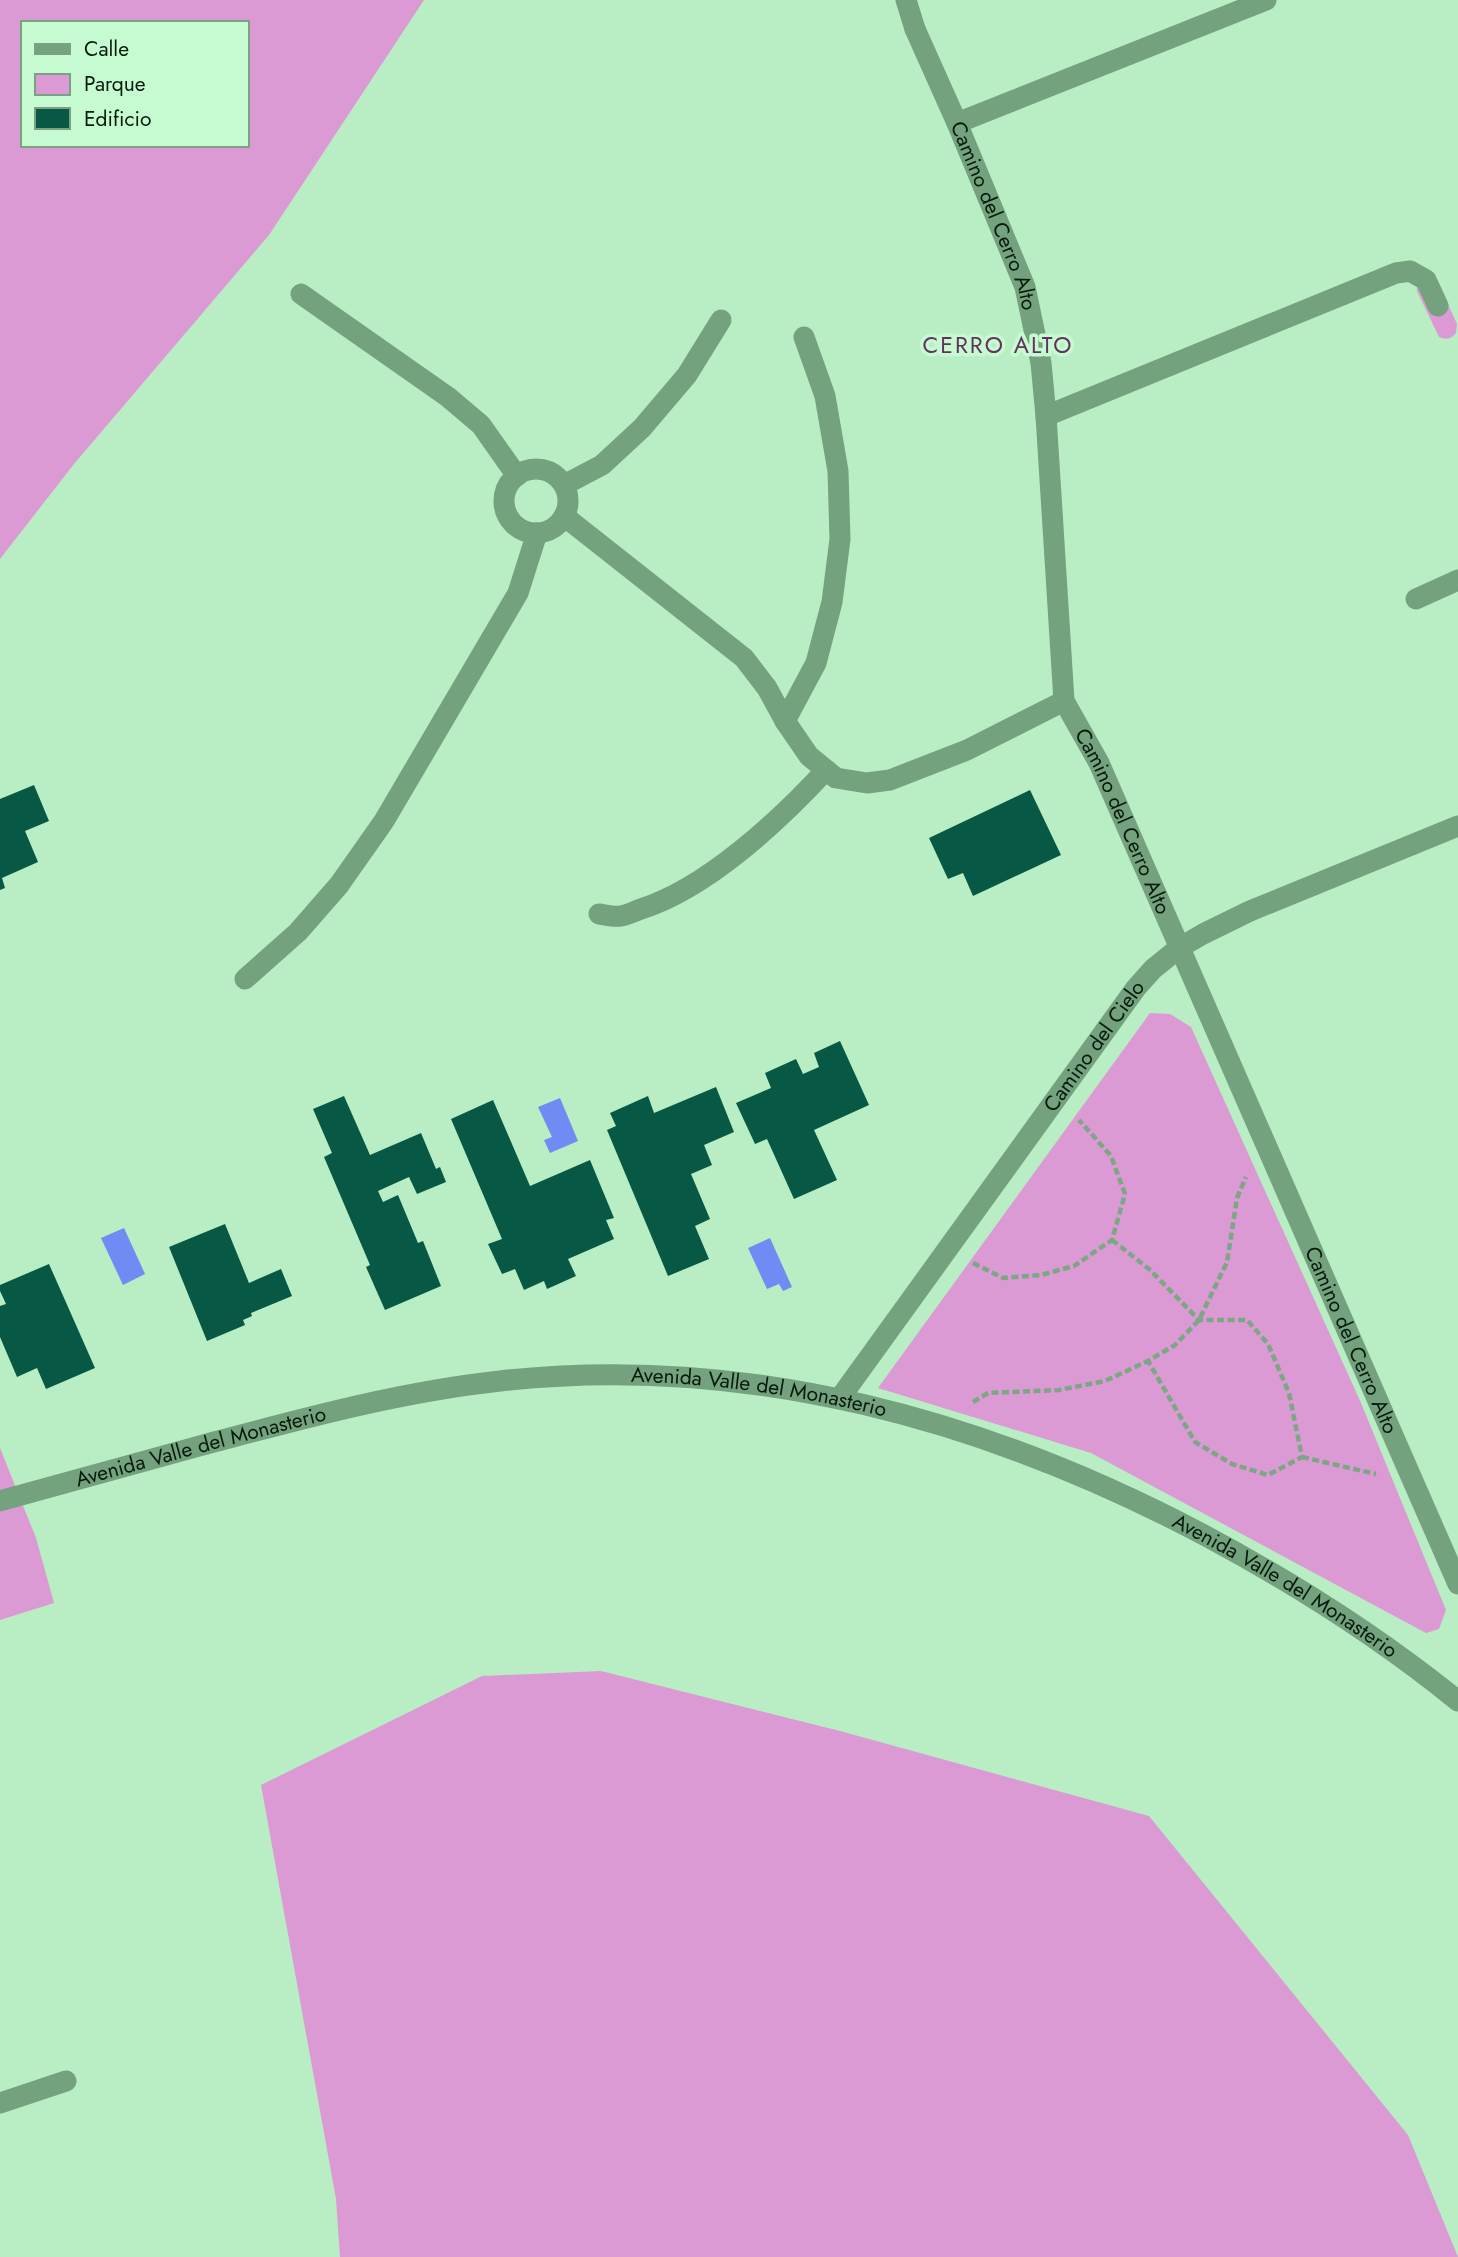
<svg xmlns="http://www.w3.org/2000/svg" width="1458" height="2257" font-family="Jost,sans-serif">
<rect width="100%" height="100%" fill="#b9edc3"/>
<g fill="#db9ad4" fill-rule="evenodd">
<path d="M 0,0 L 424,0 L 269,235 L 74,464 L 0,559 ZM 23,23 L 247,23 L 247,145 L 23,145 Z"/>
<path d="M 1417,278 L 1437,280 L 1457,324 L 1456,333 C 1451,339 1447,340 1439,337 L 1417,291 Z"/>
<polygon points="1150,1013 1170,1014 1191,1027 1361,1403 1446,1610 1439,1629 1426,1633 1091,1453 878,1388"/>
<polygon points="0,1448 36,1538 54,1603 0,1620"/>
<polygon points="601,1671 840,1731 1149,1816 1408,2135 1458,2257 340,2257 336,2199 261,1785 482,1676"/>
</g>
<g fill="#708bf3">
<polygon points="560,1098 578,1141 550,1153 544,1140 552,1137 538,1107"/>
<polygon points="124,1228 145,1274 123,1285 101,1238"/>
<polygon points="770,1238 792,1287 783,1291 779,1284 767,1289 748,1248"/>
</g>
<g fill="#075845">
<polygon points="34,785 49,821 25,831 38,862 2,878 5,888 0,890 0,799"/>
<polygon points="1030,790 1061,855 973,896 963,873 948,879 929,838"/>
<polygon points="840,1041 869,1105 814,1130 837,1180 794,1199 767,1139 755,1144 736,1103 771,1088 765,1073 796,1059 803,1074 819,1067 814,1053"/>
<polygon points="716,1087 734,1132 704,1145 712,1165 691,1174 710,1219 695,1226 709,1259 668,1276 607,1130 616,1126 610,1113 648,1096 654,1113"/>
<polygon points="344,1096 370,1155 421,1133 436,1169 440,1167 446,1182 417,1194 409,1177 378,1191 383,1202 398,1195 418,1243 423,1241 441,1286 385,1310 366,1267 370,1265 324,1157 332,1153 313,1109"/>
<polygon points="493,1100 530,1186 590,1160 614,1218 606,1220 614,1239 568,1259 576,1276 547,1289 544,1281 524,1290 515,1269 502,1274 488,1244 502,1239 451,1119"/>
<polygon points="225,1224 249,1283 281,1269 292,1296 251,1313 252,1316 243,1320 245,1325 207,1341 169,1247"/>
<polygon points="49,1264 95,1368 46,1389 37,1368 17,1377 0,1337 0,1306 6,1304 0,1291 0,1285"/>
</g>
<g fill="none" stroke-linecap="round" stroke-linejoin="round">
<g stroke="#7da685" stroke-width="4.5" stroke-dasharray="7 3.5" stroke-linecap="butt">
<polyline points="1112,1240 1149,1269 1199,1320 1247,1320 1268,1344 1289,1393 1302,1457 1268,1475 1232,1464 1195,1442 1148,1361"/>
<polyline points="973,1263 1003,1278 1041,1275 1074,1266 1112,1240 1125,1194 1111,1156 1079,1120"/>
<polyline points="973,1402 988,1393 1059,1390 1105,1381 1148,1361 1175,1345 1199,1320 1227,1262 1237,1198 1246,1177"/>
<polyline points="1302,1457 1376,1474"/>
</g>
<g stroke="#74a17e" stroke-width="21">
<polyline points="906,0 915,29"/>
<polyline points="301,294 448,397 481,425 517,476"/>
</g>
<g stroke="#74a17e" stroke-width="21">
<path id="s1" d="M 915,29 L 957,123 L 1025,287 L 1041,363 L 1046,416 L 1064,701 L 1099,763 L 1458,1584"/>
<polyline points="957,123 1266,0"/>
<polyline points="1046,416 1396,273 1410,271 1426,280 1438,306"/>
<circle cx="536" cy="501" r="32"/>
<polyline points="564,485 602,465 642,428 687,375 721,320"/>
<polyline points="564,516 744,658 767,688 785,721 809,756 836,778 867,783 890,780 967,750 1064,701"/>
<polyline points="1416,599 1458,580"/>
<polyline points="785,721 816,663 832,602 840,539 838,471 825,396 804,337"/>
<path d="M 599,914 C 606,915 614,917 621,916 C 627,915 635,911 641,909 C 707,888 779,821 826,770"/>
<polyline points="245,979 298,932 339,885 384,821 518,593 537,533"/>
<path id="s2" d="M 840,1398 L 1136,988 L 1153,969 L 1179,948 L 1203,934 L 1250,911 L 1458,826"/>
<path id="s3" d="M 0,1501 C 67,1482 135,1464 203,1445 C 301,1419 399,1392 500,1381 C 747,1353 987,1420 1204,1535 C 1294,1583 1379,1637 1458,1701"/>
<polyline points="0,2103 66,2081"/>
</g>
</g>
<g text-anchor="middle" stroke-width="7" stroke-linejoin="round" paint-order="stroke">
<g font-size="21" fill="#071b0d" stroke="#c6fad0">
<text dy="7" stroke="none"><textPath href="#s1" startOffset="203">Camino del Cerro Alto</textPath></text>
<text dy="7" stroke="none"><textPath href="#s1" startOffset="831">Camino del Cerro Alto</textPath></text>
<text dy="7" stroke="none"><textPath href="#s2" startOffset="434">Camino del Cielo</textPath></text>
<text dy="7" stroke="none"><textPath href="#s1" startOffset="1398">Camino del Cerro Alto</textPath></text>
<text dy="7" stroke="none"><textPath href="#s3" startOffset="775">Avenida Valle del Monasterio</textPath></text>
<text dy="7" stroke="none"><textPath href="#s3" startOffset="208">Avenida Valle del Monasterio</textPath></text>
<text dy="7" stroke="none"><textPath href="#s3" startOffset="1342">Avenida Valle del Monasterio</textPath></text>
</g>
<g font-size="23" letter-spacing="2" fill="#64305f" stroke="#c6fad0">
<text x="998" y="353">CERRO ALTO</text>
</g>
</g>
<rect x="21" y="21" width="228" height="126" fill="#c6fad0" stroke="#7aa182" stroke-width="2"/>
<rect x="35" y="44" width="35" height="10" fill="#74a17e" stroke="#7aa182" stroke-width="2"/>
<text x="84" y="56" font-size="21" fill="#071b0d">Calle</text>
<rect x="35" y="74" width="35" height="21" fill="#db9ad4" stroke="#7aa182" stroke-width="2"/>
<text x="84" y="91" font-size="21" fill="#071b0d">Parque</text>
<rect x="35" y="108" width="35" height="21" fill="#075845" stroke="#7aa182" stroke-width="2"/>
<text x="84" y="126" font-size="21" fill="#071b0d">Edificio</text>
</svg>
